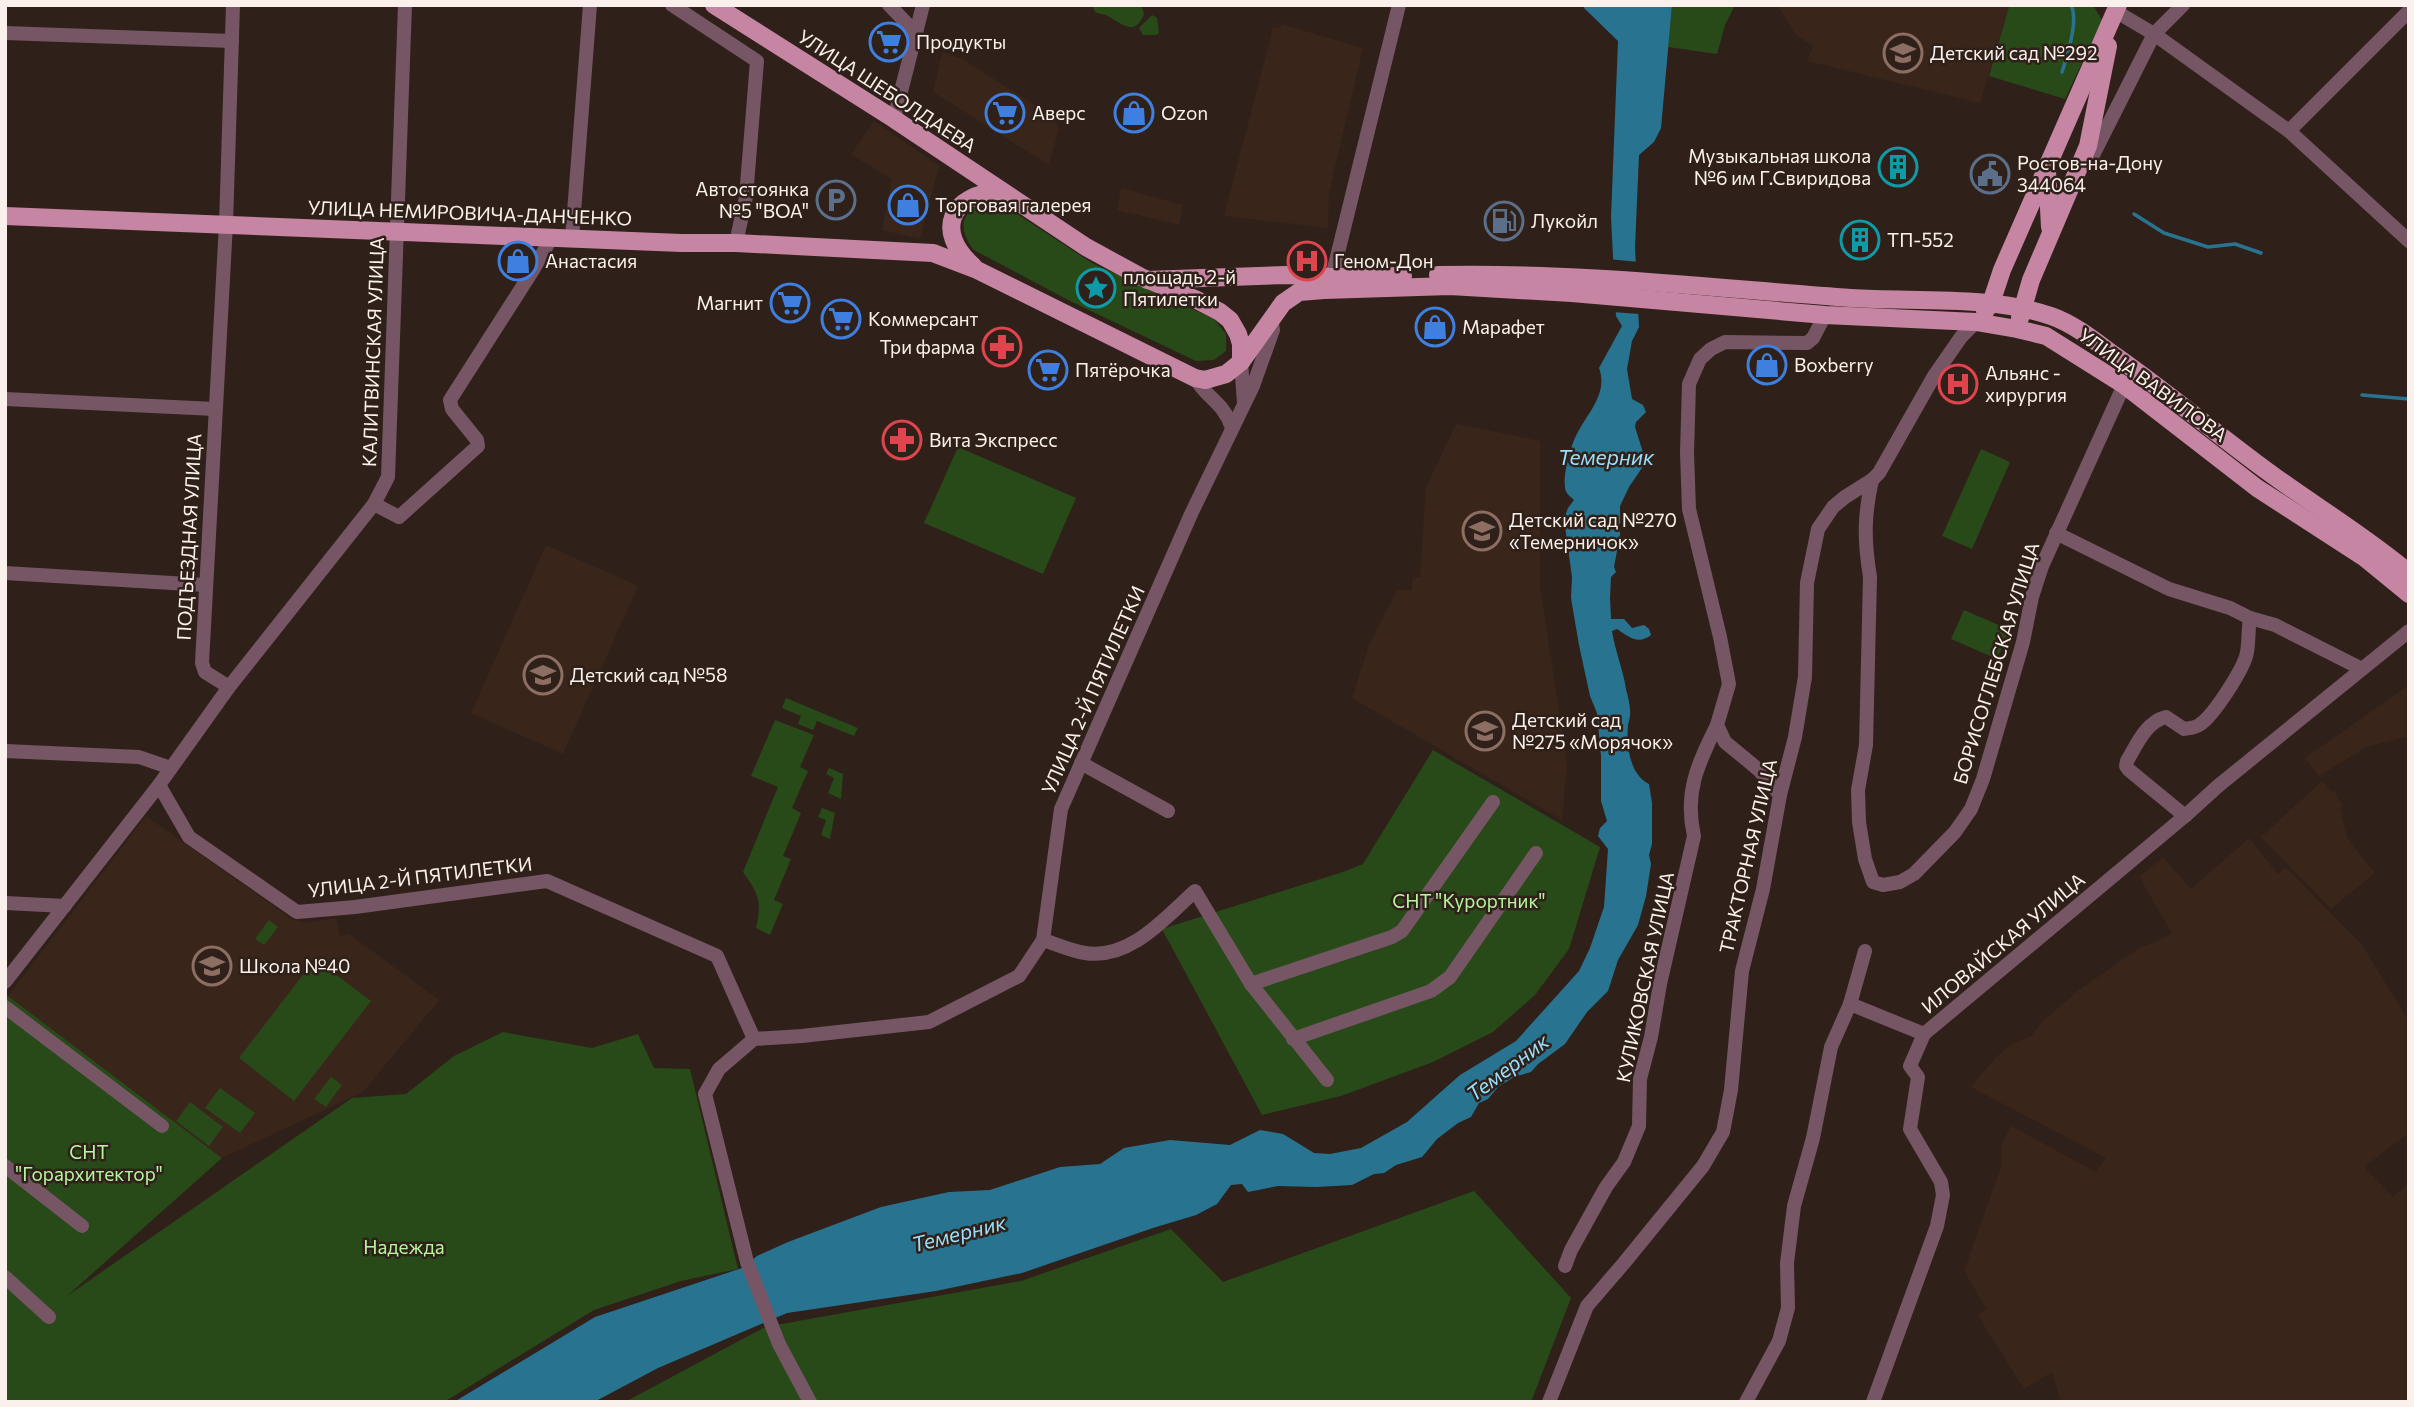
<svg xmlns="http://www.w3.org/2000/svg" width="2414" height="1407" font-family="Commissioner,sans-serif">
<rect width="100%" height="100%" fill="#2f211a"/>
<g fill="#39251a">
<polygon points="1777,5 2001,5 2009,7 1980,103 1807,61 1813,46 1796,35"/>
<polygon points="1281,24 1363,48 1329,193 1328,228 1224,216 1273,28 1281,28"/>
<polygon points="942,52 961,58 1049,114 1059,129 1049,165 933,92"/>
<polygon points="874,121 939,166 920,239 882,230 892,180 851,154"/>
<polygon points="1121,188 1183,205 1179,225 1117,210"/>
<polygon points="1456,424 1540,441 1540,586 1567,764 1562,820 1352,698 1369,645 1397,590 1411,590 1413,577 1420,577 1426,487"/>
<polygon points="546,545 638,586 563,754 471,713"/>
<polygon points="2409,685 2409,736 2366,747 2319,776 2305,758"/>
<polygon points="2322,781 2331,792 2334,791 2343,806 2340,808 2347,838 2375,873 2331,909 2261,837"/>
<polygon points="146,816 293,920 307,923 336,918 340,936 349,934 439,1000 363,1092 222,1158 8,996"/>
<polygon points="2249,838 2278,874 2286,867 2362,945 2409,1021 2409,1133 2364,1167 2393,1197 2409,1183 2409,1402 2061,1402 2052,1372 2024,1389 1978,1316 1986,1308 1964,1271 2001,1167 2002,1143 2011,1126 2096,1172 2106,1158 1971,1087 1997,1056 2011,1045 2031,1036 2041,1023 2079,990 2139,948 2158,941 2172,933 2139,877 2163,857 2191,889"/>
</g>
<g fill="#274a18">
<path d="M 1092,5 L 1141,5 L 1144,14 C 1134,39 1121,22 1106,15 C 1103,14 1099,14 1095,12 Z"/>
<polygon points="1672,5 1739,5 1734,7 1725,25 1717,54 1668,47"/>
<polygon points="2001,5 2093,5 2102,20 2065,99 1989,76 2009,7"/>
<polygon points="1152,15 1157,18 1159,33 1156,35 1143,35 1139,28"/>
<path d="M 985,202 L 1005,206 L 1092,263 L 1214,319 L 1226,334 L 1226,351 L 1214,360 L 1196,361 L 1070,301 L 974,250 C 958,230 959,212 985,202 Z"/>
<polygon points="958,447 1076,498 1043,574 924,523"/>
<polygon points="1981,449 2010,462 1972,549 1942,536"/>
<polygon points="1964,610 2010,630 1997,659 1951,639"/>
<polygon points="786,698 858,728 854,736 817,721 813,730 798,724 801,716 782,708"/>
<path d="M 775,720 L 814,735 L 800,767 L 808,771 L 792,808 L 801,813 L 783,856 L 791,859 L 774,900 L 783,904 L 770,935 L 756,928 C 762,902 759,894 743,872 L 778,787 L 751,776 Z"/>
<polygon points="1433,750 1600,847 1569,949 1535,995 1493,1032 1433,1062 1341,1096 1262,1115 1162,929 1343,872 1363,864"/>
<polygon points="829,768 843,774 841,799 828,793 834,778 826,774"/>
<polygon points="822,808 835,813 830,839 821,835 826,820 818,817"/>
<polygon points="269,920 278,927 264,945 255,939"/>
<polygon points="315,959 371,1001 294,1101 239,1058"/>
<polygon points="8,996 222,1158 67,1296 352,1098 406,1094 454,1056 503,1032 592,1048 638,1034 654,1068 690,1069 738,1269 681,1281 594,1310 444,1402 5,1402 5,999"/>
<polygon points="331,1077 342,1085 326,1107 314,1099"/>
<polygon points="220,1088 255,1113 240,1133 205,1108"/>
<polygon points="190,1102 223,1127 209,1146 176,1121"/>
<polygon points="1474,1191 1571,1298 1531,1402 625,1402 765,1327 1021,1281 1171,1229 1223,1282"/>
</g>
<path fill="#287490" d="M 1584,5 L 1672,5 L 1661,128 L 1654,142 L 1639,155 L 1635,247 L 1639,327 L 1632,341 L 1627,369 L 1632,399 L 1643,405 L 1646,412 L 1636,422 L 1635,427 L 1646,462 L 1629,487 L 1620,506 L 1620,535 L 1614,567 L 1616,572 L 1611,577 L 1610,598 L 1611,619 L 1624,619 L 1632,628 L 1644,625 L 1649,629 L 1651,635 C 1638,645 1629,637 1617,629 L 1612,631 C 1615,651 1623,669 1626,689 C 1628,697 1631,708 1630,715 C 1630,719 1628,722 1628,726 C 1626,746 1630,775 1649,784 L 1652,803 L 1652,844 L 1649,855 L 1651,864 L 1646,896 L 1638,925 L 1618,960 L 1608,991 L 1587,1012 L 1565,1044 L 1538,1064 L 1531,1072 L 1514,1077 L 1498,1087 L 1488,1099 L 1479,1103 L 1471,1117 L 1458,1123 L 1437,1139 L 1422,1157 L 1396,1165 L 1384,1173 L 1374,1174 L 1352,1185 L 1316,1187 L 1278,1186 L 1248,1192 L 1242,1184 L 1231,1185 L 1217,1204 L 1196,1215 L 1153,1228 L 1022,1273 L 936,1291 L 787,1313 L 658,1368 L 594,1402 L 454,1402 L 595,1317 L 742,1268 L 757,1256 L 788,1242 L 881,1207 L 949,1192 L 990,1190 L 1060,1167 L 1100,1164 L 1124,1148 L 1170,1140 L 1230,1145 L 1260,1130 L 1283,1134 L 1314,1153 L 1330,1154 L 1361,1148 L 1407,1122 L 1460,1075 L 1516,1041 L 1579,971 L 1590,948 L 1604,907 L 1608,849 L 1598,836 L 1600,828 L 1607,821 L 1601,801 L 1601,756 L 1597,713 L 1590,696 L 1579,645 L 1571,598 L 1572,577 L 1564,519 L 1568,508 L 1574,500 C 1570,496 1565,493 1565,487 C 1563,476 1570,448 1575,438 C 1585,415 1609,395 1599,368 L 1622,326 L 1616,316 L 1611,217 L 1618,41 L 1584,8 Z"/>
<polygon fill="#2f211a" points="1608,259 1639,262 1640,314 1612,312"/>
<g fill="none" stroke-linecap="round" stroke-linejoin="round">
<g stroke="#287490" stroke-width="3.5">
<path d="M 2062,72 C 2067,56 2079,21 2071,5"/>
<polyline points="2134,214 2164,233 2208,247 2235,244 2261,253"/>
<polyline points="2362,395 2409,399"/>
</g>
<g stroke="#765664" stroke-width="14">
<polyline points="672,5 757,61 746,197 736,243"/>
<polyline points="889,5 916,33"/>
<polyline points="2115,11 2154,34 2289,131 2409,241"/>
<polyline points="5,33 232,41"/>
<polyline points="894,119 923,5"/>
<polyline points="2289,131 2409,11"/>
<polyline points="2086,164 2092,157 2154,34 2183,5"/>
<polyline points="572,238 590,5"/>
<polyline points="1332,277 1399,5"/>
<polyline points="1241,362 1244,403"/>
<path d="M 1195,378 C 1207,399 1223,401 1232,428"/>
<polyline points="5,399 215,409"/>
<path d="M 1872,480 C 1864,516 1864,540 1870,577 L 1866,745 L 1858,790 L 1859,822 L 1865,859 L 1873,882 L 1883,885 L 1900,882 L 1914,874 L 1955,832 L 1971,809 L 1983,779 L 2023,642 L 2032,597 L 2042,566 L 2124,385"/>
<polyline points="374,504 399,517 478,446 477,440 452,409 450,400 533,270 552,237"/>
<polyline points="2056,533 2169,589 2230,608 2250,618 2275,625 2360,668"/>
<polyline points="5,573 205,585"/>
<polyline points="229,687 374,504 388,477 405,5"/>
<polyline points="5,751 139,757 171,768"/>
<polyline points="1081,763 1168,811"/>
<polyline points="159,785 189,837 297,912 355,907 547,881 717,956 754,1039 802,1036 929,1022 1019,976 1043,940 1061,809 1192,512 1253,386 1273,330 1271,317"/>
<polyline points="1780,795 1759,770 1725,742 1717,725 1729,684 1720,637 1689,509 1687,453 1689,384 1700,359 1711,349 1725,342 1807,343 1813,338 1825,315"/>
<path d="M 2185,816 L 2129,770 L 2126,766 L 2127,761 C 2137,744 2146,722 2166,717 L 2184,729 C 2189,728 2195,728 2199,725 C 2213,717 2245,667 2247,652 C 2249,641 2248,630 2250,618"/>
<polyline points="5,903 65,906"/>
<path d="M 1043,940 C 1056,944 1071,951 1085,953 C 1130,960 1165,918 1195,891 L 1251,984 L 1327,1080"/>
<polyline points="5,982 159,785 229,687 205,672 202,663 226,224 233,5"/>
<polyline points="1251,984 1392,937 1402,931 1493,802"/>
<polyline points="1850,1004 1924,1034"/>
<polyline points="5,1007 162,1126"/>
<polyline points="754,1039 719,1069 705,1094 747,1262 779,1344 810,1402"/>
<polyline points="1293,1039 1431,991 1450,977 1536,853"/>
<polyline points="5,1166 82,1226"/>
<path d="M 1565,1266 L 1571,1250 L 1606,1187 L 1624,1162 L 1639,1126 L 1640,1079 L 1651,1037 L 1660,984 L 1694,836 C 1684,792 1698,764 1717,725"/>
<polyline points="5,1277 49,1317"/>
<polyline points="1549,1402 1587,1306 1624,1263 1703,1166 1723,1132 1731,1090 1742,971 1763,889 1780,795 1795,737 1805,677 1807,583 1818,529 1833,507 1845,497 1872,480 1879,473 1934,376 1961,337 1976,322"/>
<polyline points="1746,1402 1779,1341 1788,1308 1787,1263 1794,1206 1813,1138 1831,1047 1850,1004 1865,951"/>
<polyline points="1873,1402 1937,1226 1943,1195 1941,1182 1910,1129 1918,1077 1910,1066 1924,1034 2185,816 2218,786 2409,631"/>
</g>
<g stroke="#c785a4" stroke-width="18">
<polyline points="714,5 894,119 1086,247 1141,277 1195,299 1220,312 1230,320 1238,334 1241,344 1241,362"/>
<polyline points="2047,171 2050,227"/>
<polyline points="5,216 681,243 736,243 933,253 975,269 1195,378 1205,380 1226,374 1241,362 1283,303 1299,292 1324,290 1450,286 1572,293 1825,315 1976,322 2017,329 2046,336 2124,385 2257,488 2365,558 2409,594"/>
<path d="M 973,266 C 934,231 950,194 1001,191"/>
<path d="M 1438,275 C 1575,272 1714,288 1851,298 C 1915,302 1991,295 2051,316 C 2074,324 2095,341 2114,355 C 2167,392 2215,433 2267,471 C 2313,505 2364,535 2409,573"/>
<polyline points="1147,280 1286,275 1332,277 1403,276"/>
<polyline points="1985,311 1991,303 2002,270 2118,5"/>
<polyline points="2020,318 2031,280 2088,146 2108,46"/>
</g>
</g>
<defs>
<symbol id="supermarket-ring" viewBox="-11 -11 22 22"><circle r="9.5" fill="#2f211a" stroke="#3f7fe0" stroke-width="1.5"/><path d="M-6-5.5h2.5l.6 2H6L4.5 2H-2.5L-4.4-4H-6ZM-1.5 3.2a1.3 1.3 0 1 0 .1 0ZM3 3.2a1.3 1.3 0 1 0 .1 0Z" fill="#3f7fe0"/></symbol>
<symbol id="school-ring" viewBox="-11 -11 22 22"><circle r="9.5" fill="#2f211a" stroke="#8d6e63" stroke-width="1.5"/><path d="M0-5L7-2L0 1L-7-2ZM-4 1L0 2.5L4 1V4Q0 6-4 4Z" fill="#8d6e63"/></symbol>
<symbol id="shop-ring" viewBox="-11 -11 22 22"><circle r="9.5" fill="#2f211a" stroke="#3f7fe0" stroke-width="1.5"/><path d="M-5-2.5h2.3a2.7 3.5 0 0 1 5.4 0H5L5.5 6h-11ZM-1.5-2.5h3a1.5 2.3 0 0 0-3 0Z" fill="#3f7fe0"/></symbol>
<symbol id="building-ring" viewBox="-11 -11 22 22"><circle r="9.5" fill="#2f211a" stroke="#0f9aa8" stroke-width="1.5"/><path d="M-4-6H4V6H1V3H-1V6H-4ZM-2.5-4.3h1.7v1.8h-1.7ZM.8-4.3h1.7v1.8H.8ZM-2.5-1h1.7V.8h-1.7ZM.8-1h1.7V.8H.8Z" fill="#0f9aa8"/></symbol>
<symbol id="civic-ring" viewBox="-11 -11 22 22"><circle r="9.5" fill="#2f211a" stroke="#5c6f8a" stroke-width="1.5"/><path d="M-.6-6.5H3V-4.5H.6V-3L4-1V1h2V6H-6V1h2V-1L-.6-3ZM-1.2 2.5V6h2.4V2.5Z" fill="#5c6f8a"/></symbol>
<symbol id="parking-ring" viewBox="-11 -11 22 22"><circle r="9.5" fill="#2f211a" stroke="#5c6f8a" stroke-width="1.5"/><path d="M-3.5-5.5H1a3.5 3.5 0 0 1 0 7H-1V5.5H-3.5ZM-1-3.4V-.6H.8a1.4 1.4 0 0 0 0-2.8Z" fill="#5c6f8a"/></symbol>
<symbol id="fuel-ring" viewBox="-11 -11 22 22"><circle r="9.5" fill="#2f211a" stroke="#5c6f8a" stroke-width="1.5"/><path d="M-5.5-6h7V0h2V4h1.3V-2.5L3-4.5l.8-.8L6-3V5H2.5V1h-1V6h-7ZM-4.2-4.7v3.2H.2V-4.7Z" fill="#5c6f8a"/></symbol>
<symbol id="hospital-ring" viewBox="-11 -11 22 22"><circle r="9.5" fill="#2f211a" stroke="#e0444e" stroke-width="1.5"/><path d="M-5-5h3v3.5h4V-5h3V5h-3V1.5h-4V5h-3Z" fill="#e0444e"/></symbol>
<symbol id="sight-ring" viewBox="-11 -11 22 22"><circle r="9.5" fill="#2f211a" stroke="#0f9aa8" stroke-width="1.5"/><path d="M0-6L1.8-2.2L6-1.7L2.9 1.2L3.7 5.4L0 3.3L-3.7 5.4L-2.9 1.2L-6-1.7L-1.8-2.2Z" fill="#0f9aa8"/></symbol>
<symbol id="pharmacy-ring" viewBox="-11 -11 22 22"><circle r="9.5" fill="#2f211a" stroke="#e0444e" stroke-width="1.5"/><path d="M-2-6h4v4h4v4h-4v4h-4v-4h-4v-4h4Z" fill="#e0444e"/></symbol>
</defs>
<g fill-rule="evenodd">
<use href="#supermarket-ring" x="867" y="20" width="44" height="44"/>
<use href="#school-ring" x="1881" y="31" width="44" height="44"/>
<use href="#supermarket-ring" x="983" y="91" width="44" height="44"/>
<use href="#shop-ring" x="1112" y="91" width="44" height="44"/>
<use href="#building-ring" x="1876" y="145" width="44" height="44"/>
<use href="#civic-ring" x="1968" y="152" width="44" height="44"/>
<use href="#parking-ring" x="814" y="178" width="44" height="44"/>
<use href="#shop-ring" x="886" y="183" width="44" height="44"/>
<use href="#fuel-ring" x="1482" y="199" width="44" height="44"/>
<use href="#building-ring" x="1838" y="218" width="44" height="44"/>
<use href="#shop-ring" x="496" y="239" width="44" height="44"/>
<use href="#hospital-ring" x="1285" y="239" width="44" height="44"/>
<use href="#sight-ring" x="1074" y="266" width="44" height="44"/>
<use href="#supermarket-ring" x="768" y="281" width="44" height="44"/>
<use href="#supermarket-ring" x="819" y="297" width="44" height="44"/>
<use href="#shop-ring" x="1413" y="305" width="44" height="44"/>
<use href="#pharmacy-ring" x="980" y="325" width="44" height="44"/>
<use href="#shop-ring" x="1745" y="343" width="44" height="44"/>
<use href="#supermarket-ring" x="1026" y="348" width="44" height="44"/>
<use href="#hospital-ring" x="1936" y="362" width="44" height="44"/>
<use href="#pharmacy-ring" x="880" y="418" width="44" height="44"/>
<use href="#school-ring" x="1460" y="509" width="44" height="44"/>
<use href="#school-ring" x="521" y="653" width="44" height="44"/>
<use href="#school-ring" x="1463" y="709" width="44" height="44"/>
<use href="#school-ring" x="190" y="944" width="44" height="44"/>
</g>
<g text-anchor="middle" stroke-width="5" stroke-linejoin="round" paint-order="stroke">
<g font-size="19" fill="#fbf1ec" stroke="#2f211a" text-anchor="start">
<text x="916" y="49">Продукты</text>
<text x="1930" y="60">Детский сад №292</text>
<text x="1032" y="120">Аверс</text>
<text x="1161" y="120">Ozon</text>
<text x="1871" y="163" text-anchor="end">Музыкальная школа<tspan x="1871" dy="22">№6 им Г.Свиридова</tspan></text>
<text x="2017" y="170">Ростов-на-Дону<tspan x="2017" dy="22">344064</tspan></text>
<text x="809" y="196" text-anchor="end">Автостоянка<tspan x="809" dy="22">№5 "ВОА"</tspan></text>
<text x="935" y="212">Торговая галерея</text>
<text x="1531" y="228">Лукойл</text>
<text x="1887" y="247">ТП-552</text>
<text x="545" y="268">Анастасия</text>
<text x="1334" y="268">Геном-Дон</text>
<text x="1123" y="284">площадь 2-й<tspan x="1123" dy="22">Пятилетки</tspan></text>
<text x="763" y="310" text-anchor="end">Магнит</text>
<text x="868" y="326">Коммерсант</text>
<text x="1462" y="334">Марафет</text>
<text x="975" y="354" text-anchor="end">Три фарма</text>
<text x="1794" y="372">Boxberry</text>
<text x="1075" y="377">Пятёрочка</text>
<text x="1985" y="380">Альянс -<tspan x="1985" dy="22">хирургия</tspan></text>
<text x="929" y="447">Вита Экспресс</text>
<text x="1509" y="527">Детский сад №270<tspan x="1509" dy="22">«Темерничок»</tspan></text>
<text x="570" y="682">Детский сад №58</text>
<text x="1512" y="727">Детский сад<tspan x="1512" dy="22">№275 «Морячок»</tspan></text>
<text x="239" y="973">Школа №40</text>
</g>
<g font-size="19" fill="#fbf1ec" stroke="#2f211a">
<text transform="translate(887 91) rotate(33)" y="7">УЛИЦА ШЕБОЛДАЕВА</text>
<text transform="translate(470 213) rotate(2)" y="7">УЛИЦА НЕМИРОВИЧА-ДАНЧЕНКО</text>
<text transform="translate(373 352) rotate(-88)" y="7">КАЛИТВИНСКАЯ УЛИЦА</text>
<text transform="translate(2153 385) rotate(36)" y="7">УЛИЦА ВАВИЛОВА</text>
<text transform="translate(189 537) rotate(-87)" y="7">ПОДЪЕЗДНАЯ УЛИЦА</text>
<text transform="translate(1996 663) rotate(-73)" y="7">БОРИСОГЛЕБСКАЯ УЛИЦА</text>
<text transform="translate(1093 690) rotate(-66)" y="7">УЛИЦА 2-Й ПЯТИЛЕТКИ</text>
<text transform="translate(1748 856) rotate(-77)" y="7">ТРАКТОРНАЯ УЛИЦА</text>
<text transform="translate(420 877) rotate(-7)" y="7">УЛИЦА 2-Й ПЯТИЛЕТКИ</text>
<text transform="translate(2003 943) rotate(-40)" y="7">ИЛОВАЙСКАЯ УЛИЦА</text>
<text transform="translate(1645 977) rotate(-78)" y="7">КУЛИКОВСКАЯ УЛИЦА</text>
</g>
<g font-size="19" fill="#b4f69b" stroke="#2f211a">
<text x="1469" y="908">СНТ "Курортник"</text>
<text x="89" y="1159">СНТ<tspan x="89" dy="22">"Горархитектор"</tspan></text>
<text x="404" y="1254">Надежда</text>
</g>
<g font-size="21" font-style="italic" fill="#99dffd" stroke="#2f211a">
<text x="1606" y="465">Темерник</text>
<text transform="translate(1508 1068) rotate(-37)" y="7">Темерник</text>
<text transform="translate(959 1234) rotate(-14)" y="7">Темерник</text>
</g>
</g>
<rect width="2414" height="1407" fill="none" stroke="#fbf1ec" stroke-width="14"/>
</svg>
